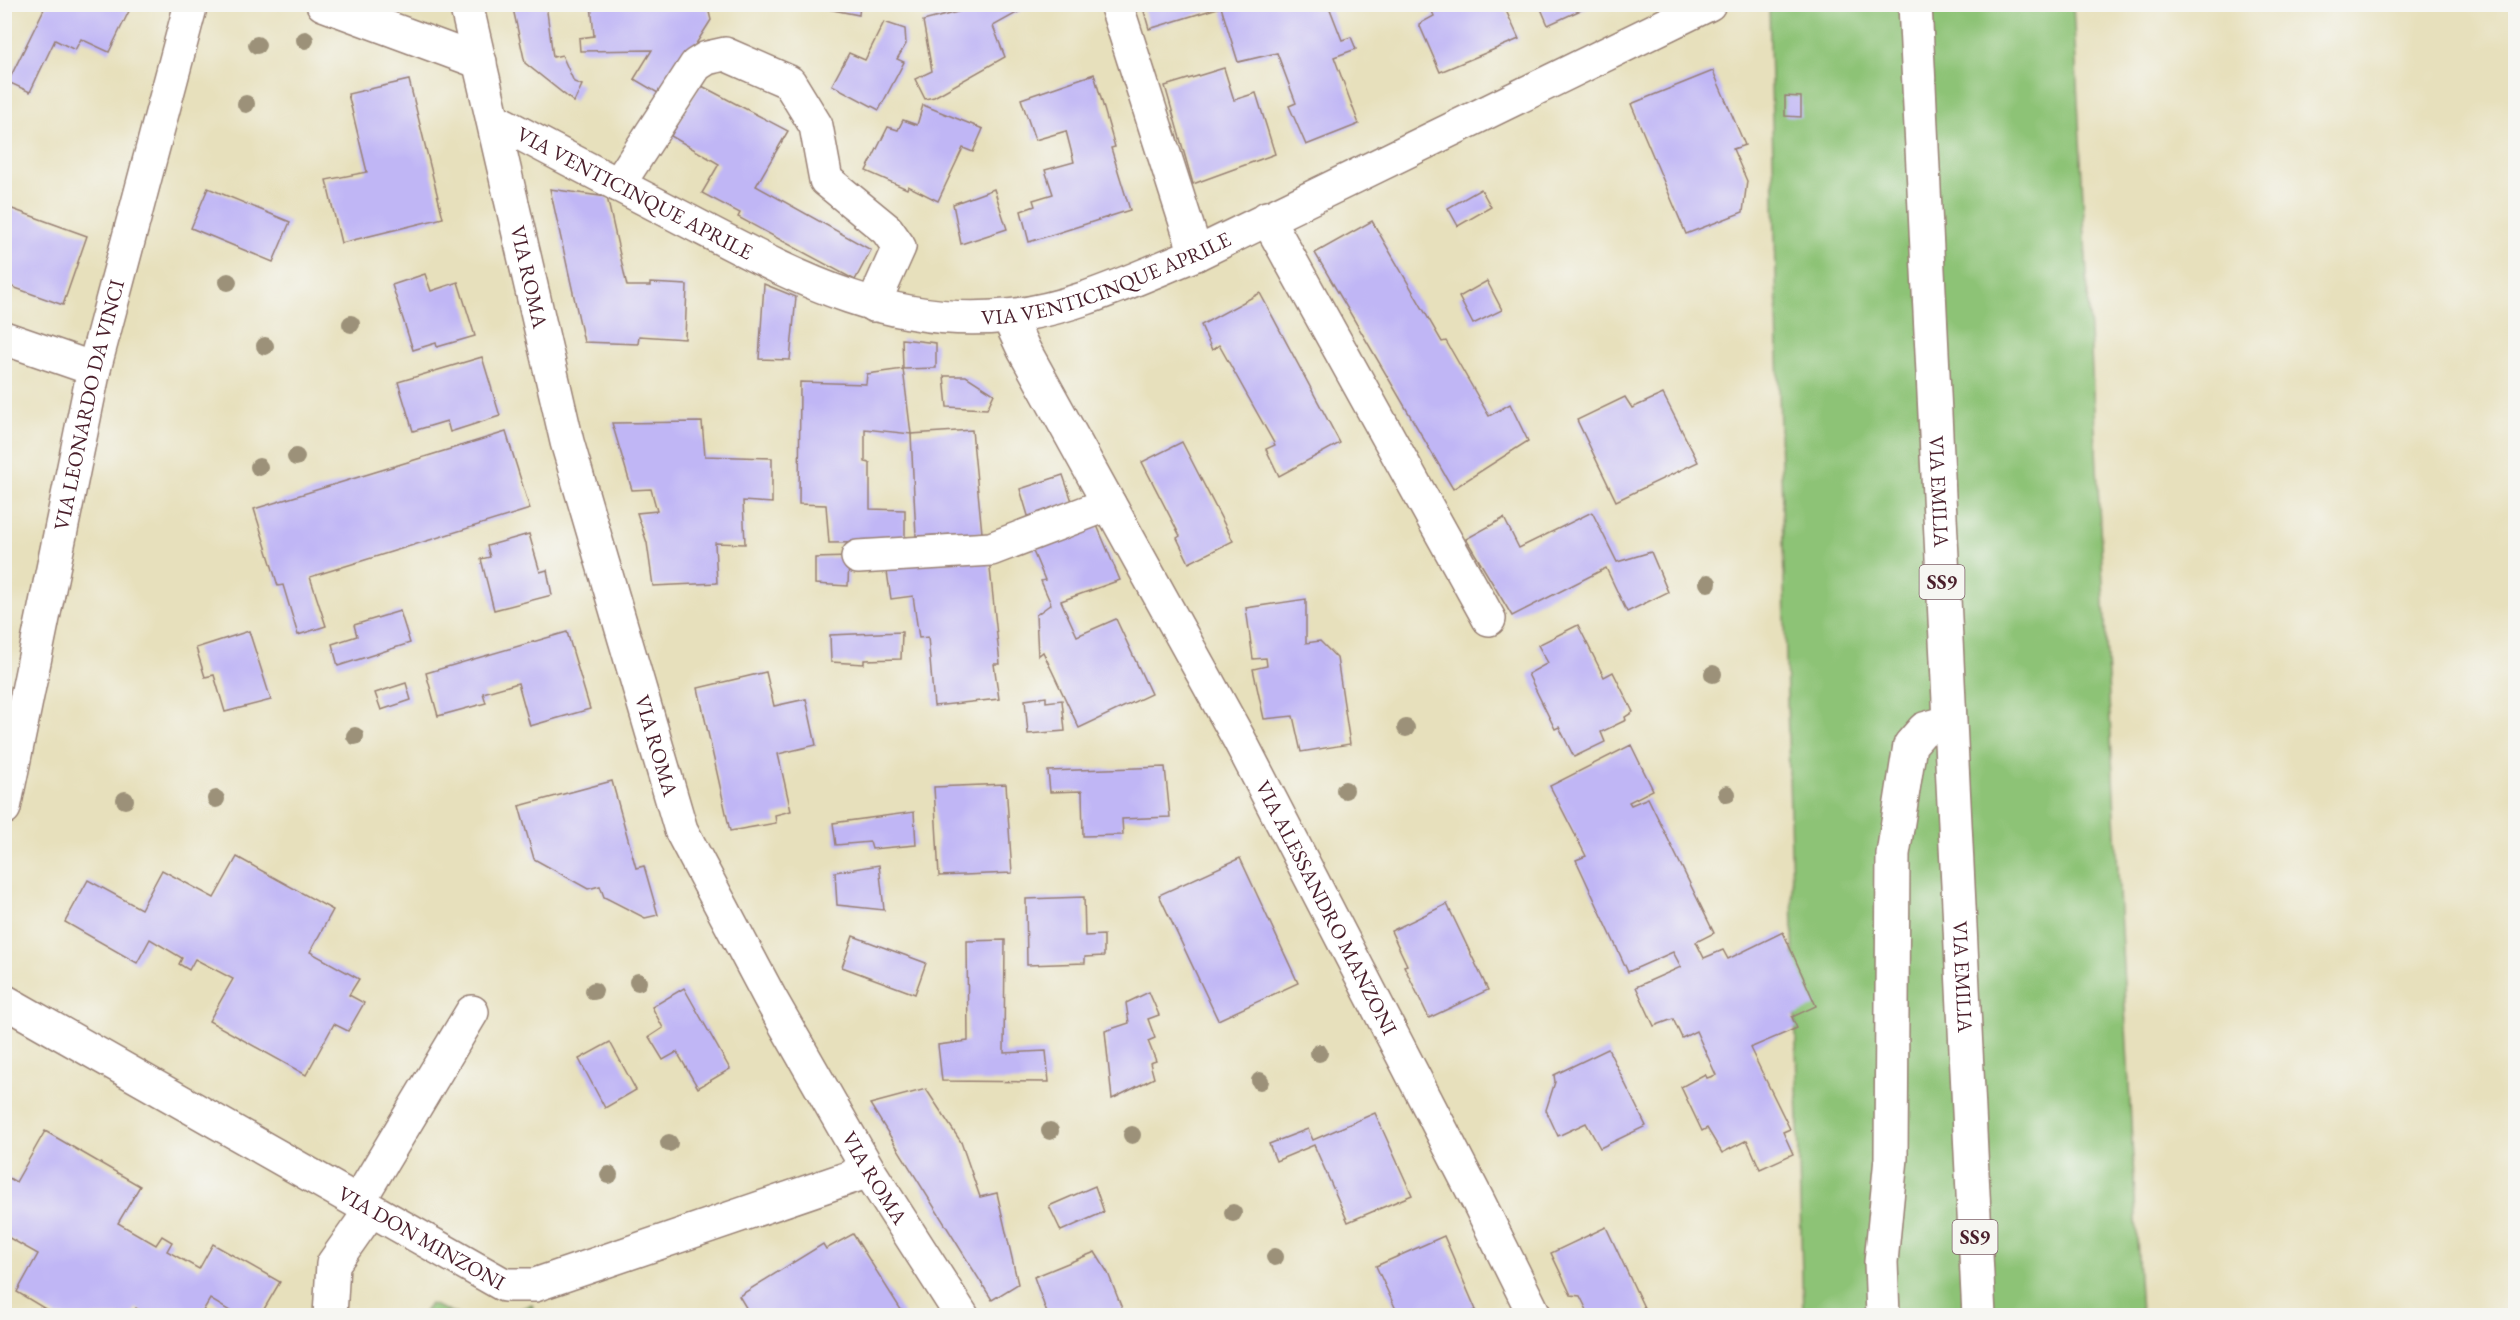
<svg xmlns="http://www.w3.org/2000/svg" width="2520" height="1320" font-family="'EB Garamond',serif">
<rect width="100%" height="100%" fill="#f6f6f2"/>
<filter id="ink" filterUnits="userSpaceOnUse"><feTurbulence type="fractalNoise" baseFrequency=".0167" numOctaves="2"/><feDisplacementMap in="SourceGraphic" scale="12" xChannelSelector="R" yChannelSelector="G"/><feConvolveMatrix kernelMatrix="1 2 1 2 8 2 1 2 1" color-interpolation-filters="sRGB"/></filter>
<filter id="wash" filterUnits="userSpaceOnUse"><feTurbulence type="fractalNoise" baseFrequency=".008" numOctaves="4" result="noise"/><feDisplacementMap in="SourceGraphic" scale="24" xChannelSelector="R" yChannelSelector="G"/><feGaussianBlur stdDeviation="1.35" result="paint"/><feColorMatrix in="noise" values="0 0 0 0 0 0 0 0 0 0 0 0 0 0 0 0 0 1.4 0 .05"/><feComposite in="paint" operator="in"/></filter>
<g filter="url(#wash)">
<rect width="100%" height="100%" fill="#e7e0bc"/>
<g fill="#8dc376" stroke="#6c7150" stroke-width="1.5">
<polygon points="1769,5 2073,5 2141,1315 1803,1315"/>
<polygon points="430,1304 458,1315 422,1315"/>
<polygon points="532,1304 534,1315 507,1315"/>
</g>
<g id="blocks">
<g fill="#c0b6f5">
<polygon points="512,4 546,4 553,57 562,55 574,82 582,85 574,102 525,63"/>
<polygon points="591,4 707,4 711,20 663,96 634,79 652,50 580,51 579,38 594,36"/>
<polygon points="802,4 860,4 859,15"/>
<polygon points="988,4 1033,4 993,26 1005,57 934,97 925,99 915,79 932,71 923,21"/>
<polygon points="1142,4 1328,4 1342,40 1351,37 1356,49 1334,57 1359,124 1306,145 1289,106 1296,103 1277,53 1238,62 1221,7 1149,29"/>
<polygon points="1429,4 1503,4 1519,39 1440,72 1419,24 1434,16"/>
<polygon points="1539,4 1594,4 1548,25"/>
<polygon points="46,5 132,5 109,52 81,39 75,50 55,40 30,92 8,82"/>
<polygon points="884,22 905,29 906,44 897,59 904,62 879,110 832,85 849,53 865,60"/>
<polygon points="1224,68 1234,100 1256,93 1275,154 1193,184 1165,86"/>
<polygon points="1713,71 1745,145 1733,149 1747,181 1743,212 1686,234 1631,104"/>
<polygon points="1094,74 1115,147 1111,148 1130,210 1029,242 1021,211 1035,206 1033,200 1053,194 1045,170 1074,162 1066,131 1035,140 1021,99"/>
<polygon points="409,80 443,218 341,243 326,180 367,172 348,94"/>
<polygon points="700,85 788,131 756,186 871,250 855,280 738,217 740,213 702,193 719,164 671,136"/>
<polygon points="1785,96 1801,97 1801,117 1785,116"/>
<polygon points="923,105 983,129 973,152 963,148 938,201 908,186 907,189 866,171 888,127 898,130 903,120 917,125"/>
<polygon points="208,188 290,222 273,262 191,228"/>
<polygon points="550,189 607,197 627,286 650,286 650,283 687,285 685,339 639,336 638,344 584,342"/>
<polygon points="994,189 1007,229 961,244 953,204"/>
<polygon points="1481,189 1491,207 1458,226 1448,208"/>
<polygon points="4,206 87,236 63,305 4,284"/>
<polygon points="1372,221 1442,342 1446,341 1489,416 1510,404 1528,441 1453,489 1315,253"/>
<polygon points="425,274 431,291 458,282 475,336 437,347 436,343 413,350 392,285"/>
<polygon points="1487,281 1502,310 1473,324 1459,297"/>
<polygon points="764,284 796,297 790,360 759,359"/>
<polygon points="1260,293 1340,443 1279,476 1266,449 1275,445 1219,345 1212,350 1201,325"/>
<polygon points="902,339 936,343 936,368 903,369"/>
<polygon points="482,357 500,416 450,432 447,421 413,431 398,382"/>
<polygon points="903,369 911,434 865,429 865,462 870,463 870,509 905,510 905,542 829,543 826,505 799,504 800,382 866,384 867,374"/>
<polygon points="944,376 966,376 994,394 987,409 947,407"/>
<polygon points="1663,394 1698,462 1616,501 1577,420 1625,397 1632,408"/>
<polygon points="702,422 705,456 772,458 772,503 743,501 745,544 715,543 717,583 653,586 647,543 637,513 657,511 651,489 632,490 612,423"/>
<polygon points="972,430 982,533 916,536 911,434"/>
<polygon points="506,432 530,509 310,577 326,626 298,635 283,585 278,586 254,509"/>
<polygon points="1182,442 1233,541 1189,563 1177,538 1180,536 1142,462"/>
<polygon points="1063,475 1073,504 1029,519 1020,489"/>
<polygon points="1592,512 1617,562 1651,552 1668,592 1627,612 1606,568 1512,616 1466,539 1504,518 1519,548"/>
<polygon points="1096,523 1120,580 1061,601 1077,636 1116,619 1151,694 1079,728 1043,652 1038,656 1036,615 1051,604 1041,581 1045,580 1032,549"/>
<polygon points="529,534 540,572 547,570 552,595 494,610 481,559 490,557 487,546"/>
<polygon points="849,557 848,586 815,584 815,558"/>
<polygon points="989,559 1000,664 994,664 999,699 934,706 928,637 919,638 913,596 891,599 886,565"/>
<polygon points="1306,599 1306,643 1320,641 1337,658 1350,744 1301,752 1293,716 1264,719 1253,669 1267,666 1266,658 1253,659 1246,608"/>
<polygon points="400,611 410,643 338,666 332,644 357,636 354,625"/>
<polygon points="1578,625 1604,677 1613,672 1633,712 1625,717 1626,720 1601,732 1605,742 1574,757 1559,727 1555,729 1528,674 1548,663 1538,645"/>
<polygon points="249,631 271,700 225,712 214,675 205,677 196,648"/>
<polygon points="567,632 590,709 530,726 518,683 483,693 486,703 438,716 426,673"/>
<polygon points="902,632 901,659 864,660 864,664 831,662 830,635"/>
<polygon points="766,672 774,706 806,699 816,745 778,754 791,811 775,815 776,823 730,831 698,688"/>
<polygon points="406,683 411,700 381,710 375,693"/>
<polygon points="1046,697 1046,702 1062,700 1065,731 1028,734 1025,700"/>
<polygon points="1631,745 1653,790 1629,802 1631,805 1648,798 1714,933 1696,942 1704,958 1723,950 1728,959 1783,932 1816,1006 1792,1017 1797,1028 1750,1048 1790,1129 1783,1132 1793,1154 1760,1169 1747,1140 1722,1153 1707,1128 1702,1131 1681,1087 1705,1074 1707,1078 1716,1075 1696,1031 1682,1038 1673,1019 1654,1026 1636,987 1681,967 1673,952 1628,972 1576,860 1586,856 1550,786"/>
<polygon points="1165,767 1170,817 1122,819 1123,835 1083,836 1082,791 1050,792 1048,771"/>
<polygon points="612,781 636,868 644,866 658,915 645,918 604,897 600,886 588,889 534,859 519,806"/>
<polygon points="1006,784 1012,873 939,876 934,787"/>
<polygon points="914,812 916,845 872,849 870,842 836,845 833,823"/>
<polygon points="237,857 333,910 310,952 359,979 349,995 364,1003 348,1031 334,1024 306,1075 209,1021 233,979 195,959 189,970 179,964 182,958 150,939 137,963 65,922 88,880 141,909 162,870 214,898"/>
<polygon points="1240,858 1298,983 1218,1020 1159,895"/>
<polygon points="879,865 884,910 837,905 835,872"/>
<polygon points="1084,897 1085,936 1104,935 1104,956 1085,957 1085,963 1027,965 1026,899"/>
<polygon points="1447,904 1488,990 1429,1018 1404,966 1407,965 1391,931"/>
<polygon points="853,936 926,963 915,994 842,967"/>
<polygon points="1005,940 1004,1053 1046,1051 1049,1082 942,1081 938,1045 968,1041 967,941"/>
<polygon points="684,988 730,1069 698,1088 677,1052 663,1060 649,1037 663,1028 652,1007"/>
<polygon points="1149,992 1159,1015 1148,1019 1155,1038 1148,1041 1156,1061 1150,1063 1154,1078 1112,1099 1105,1031 1129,1023 1126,1003"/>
<polygon points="610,1042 636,1090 605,1108 579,1059"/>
<polygon points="1608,1049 1646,1126 1600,1148 1586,1123 1558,1136 1546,1110 1555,1082 1554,1075"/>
<polygon points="926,1089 961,1142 980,1197 997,1193 1018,1284 992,1300 870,1104"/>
<polygon points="1375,1113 1412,1195 1348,1222 1314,1145 1276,1161 1269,1144 1308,1129 1313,1140"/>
<polygon points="45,1131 140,1186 118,1223 156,1245 162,1236 172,1242 167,1251 199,1269 213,1244 280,1282 260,1316 238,1316 210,1299 200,1316 148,1316 136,1308 132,1316 57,1316 17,1292 38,1254 4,1235 4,1175 16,1182"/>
<polygon points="1095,1186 1104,1212 1061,1231 1049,1206"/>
<polygon points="1606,1227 1648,1316 1590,1316 1580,1296 1571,1295 1551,1253"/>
<polygon points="853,1234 905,1316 751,1316 739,1296 823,1244 826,1249"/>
<polygon points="1444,1236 1476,1310 1464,1316 1399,1316 1376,1266"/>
<polygon points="1095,1252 1108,1273 1125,1316 1048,1316 1034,1277"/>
</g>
</g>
</g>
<g filter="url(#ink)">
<use href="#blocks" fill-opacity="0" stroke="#988074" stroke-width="1.5"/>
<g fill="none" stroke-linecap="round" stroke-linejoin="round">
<defs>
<g id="minor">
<polyline points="323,4 480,62"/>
<path id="s1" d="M 466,4 L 567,442 L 681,830 L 770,998 L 869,1171 L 962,1316"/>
<polyline points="1116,4 1196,254"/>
<path id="s2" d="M 493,119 C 557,153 622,187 686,220 C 790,274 886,329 1007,316 C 1072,310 1136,278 1196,254 L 1709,4"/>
<polyline points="618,185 696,65 707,58 725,54 789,82 816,126 826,180 887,230 899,247 873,305"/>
<polyline points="1267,218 1489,619"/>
<path id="s3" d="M 1008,316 L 1024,350 L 1239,739 L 1478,1201 L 1535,1316"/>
<polyline points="4,338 94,369"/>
<polyline points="858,557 991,549 1109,504"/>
<path id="s4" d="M 4,808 L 94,369 L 191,4"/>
<path id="s5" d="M 4,1001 L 504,1285 L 535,1285 L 869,1171"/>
<polyline points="358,1202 472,1012"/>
<polyline points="330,1316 333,1264 371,1210"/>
<polyline points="1883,1316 1881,1262 1891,1158 1893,854 1910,745 1924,729 1949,722"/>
</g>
<g id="major">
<path id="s6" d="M 1915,4 L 1979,1316"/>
</g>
</defs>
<use href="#minor" stroke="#988074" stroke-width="36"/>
<use href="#major" stroke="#988074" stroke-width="36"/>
<use href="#minor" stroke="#fff" stroke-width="33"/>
<use href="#major" stroke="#fff" stroke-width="33"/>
</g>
<g fill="#9c9179">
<circle cx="305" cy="40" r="9"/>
<circle cx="257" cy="45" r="9"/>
<circle cx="246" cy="104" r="9"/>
<circle cx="228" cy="282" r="9"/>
<circle cx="351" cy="324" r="9"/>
<circle cx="265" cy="346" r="9"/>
<circle cx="296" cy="457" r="9"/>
<circle cx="259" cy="467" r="9"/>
<circle cx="1708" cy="583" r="9"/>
<circle cx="1713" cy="674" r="9"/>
<circle cx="1406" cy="728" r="9"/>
<circle cx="355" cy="736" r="9"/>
<circle cx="1345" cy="790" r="9"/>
<circle cx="1727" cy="794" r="9"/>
<circle cx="216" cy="799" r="9"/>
<circle cx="125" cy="800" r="9"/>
<circle cx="638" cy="982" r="9"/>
<circle cx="594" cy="991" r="9"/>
<circle cx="1319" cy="1053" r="9"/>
<circle cx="1260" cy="1081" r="9"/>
<circle cx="1050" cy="1131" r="9"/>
<circle cx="1132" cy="1135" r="9"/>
<circle cx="669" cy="1143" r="9"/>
<circle cx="609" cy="1175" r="9"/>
<circle cx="1233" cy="1213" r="9"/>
<circle cx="1275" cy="1257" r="9"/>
</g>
</g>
<g text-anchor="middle" stroke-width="4.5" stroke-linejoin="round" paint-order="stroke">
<g fill="#f6f6f2" stroke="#7e6067" stroke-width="1.5">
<rect x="1919.5" y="565" width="45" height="34" rx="4.5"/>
<rect x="1952.5" y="1220" width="45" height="34" rx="4.5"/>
</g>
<g font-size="20" font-weight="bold" fill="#4a1f2b">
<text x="1942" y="589">SS9</text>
<text x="1975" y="1244">SS9</text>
</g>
<g font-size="21" fill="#4a1f2b" stroke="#f6f6f2">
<text dy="7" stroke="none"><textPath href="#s2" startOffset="160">VIA VENTICINQUE APRILE</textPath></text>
<text dy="7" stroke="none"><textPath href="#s2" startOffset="664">VIA VENTICINQUE APRILE</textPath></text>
<text dy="7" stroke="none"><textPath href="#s1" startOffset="280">VIA ROMA</textPath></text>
<text dy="7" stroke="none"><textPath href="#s4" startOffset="412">VIA LEONARDO DA VINCI</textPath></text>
<text dy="7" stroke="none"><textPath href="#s6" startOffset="488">VIA EMILIA</textPath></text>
<text dy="7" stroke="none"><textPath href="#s1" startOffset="766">VIA ROMA</textPath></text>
<text dy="7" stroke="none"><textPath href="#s3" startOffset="672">VIA ALESSANDRO MANZONI</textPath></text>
<text dy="7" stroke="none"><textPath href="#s6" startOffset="974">VIA EMILIA</textPath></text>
<text dy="7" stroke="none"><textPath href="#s1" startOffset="1252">VIA ROMA</textPath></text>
<text dy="7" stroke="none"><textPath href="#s5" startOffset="480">VIA DON MINZONI</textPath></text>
</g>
</g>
<rect width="2520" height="1320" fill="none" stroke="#f6f6f2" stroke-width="24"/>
</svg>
